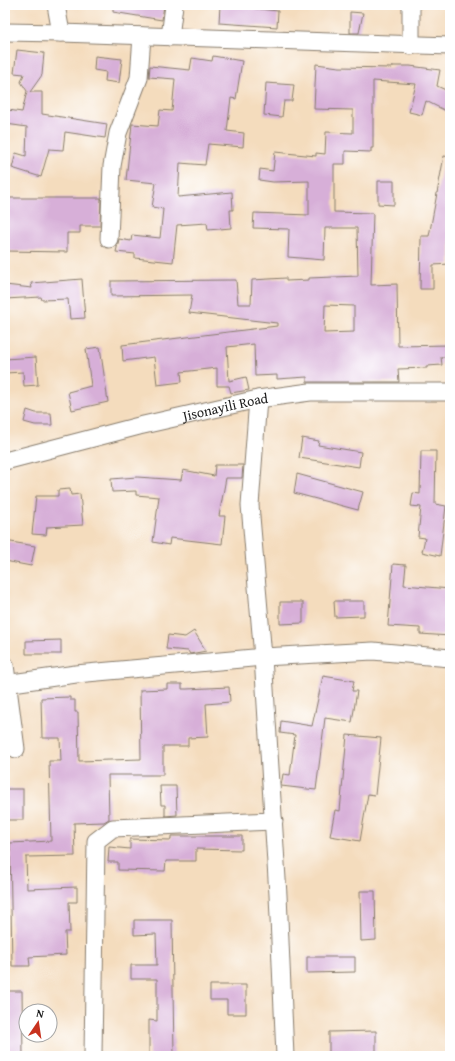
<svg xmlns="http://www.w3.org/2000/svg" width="455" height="1061" font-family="'Gentium Book Plus',serif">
<rect width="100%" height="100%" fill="#fff"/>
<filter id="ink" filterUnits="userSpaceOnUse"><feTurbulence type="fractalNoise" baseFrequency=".025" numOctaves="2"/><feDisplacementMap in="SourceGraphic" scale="8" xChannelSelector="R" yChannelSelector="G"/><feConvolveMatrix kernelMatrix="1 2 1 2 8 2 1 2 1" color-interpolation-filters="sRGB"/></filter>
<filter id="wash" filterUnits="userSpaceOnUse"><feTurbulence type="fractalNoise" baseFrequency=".012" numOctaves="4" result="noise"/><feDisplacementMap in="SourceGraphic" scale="16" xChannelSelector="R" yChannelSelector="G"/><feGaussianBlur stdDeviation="0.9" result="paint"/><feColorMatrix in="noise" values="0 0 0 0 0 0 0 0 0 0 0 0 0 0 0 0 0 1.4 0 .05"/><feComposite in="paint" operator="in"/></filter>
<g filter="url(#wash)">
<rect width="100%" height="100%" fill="#f4dcbd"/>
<g id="blocks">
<g fill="#d7afd8" fill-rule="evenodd">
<polygon points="113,5 164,5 162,20 113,12"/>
<polygon points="220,5 249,5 249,8 278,11 277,27 219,23"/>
<polygon points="350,12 363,13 359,33 350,33"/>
<polygon points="17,50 44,53 42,75 30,92 42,92 42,114 107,124 105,138 65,132 63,150 49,149 41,177 12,168 16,153 26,156 27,127 6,124 8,110 22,112 27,91 21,82 24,74 14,73"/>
<polygon points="95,56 122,59 119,83 105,81 106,72 94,70"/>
<polygon points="213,56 242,61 236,99 231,98 227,131 244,133 243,147 208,144 205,165 180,163 178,197 232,192 233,210 230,210 231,228 208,230 207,223 177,225 173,262 135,258 135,254 116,252 119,239 131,241 132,235 160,238 163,209 152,207 156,183 126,180 132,124 158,126 160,110 172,111 175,79 149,77 150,66 190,70 192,58 212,61"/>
<path d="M 316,64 L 339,67 L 392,68 L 393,66 L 410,66 L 440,70 L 437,86 L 450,92 L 450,113 L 426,101 L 422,115 L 409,112 L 416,84 L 373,81 L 373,148 L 371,148 L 371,152 L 345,151 L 345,164 L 334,164 L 334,212 L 373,213 L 371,285 L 397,284 L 398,346 L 450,345 L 450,357 L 441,357 L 442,365 L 427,366 L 427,368 L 398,369 L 399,382 L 307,382 L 307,377 L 277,379 L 277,375 L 255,376 L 254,344 L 227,347 L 229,381 L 246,377 L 249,390 L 231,393 L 229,386 L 217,386 L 217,368 L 181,372 L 182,382 L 157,385 L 154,357 L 123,361 L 122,345 L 277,326 L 277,323 L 189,313 L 192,295 L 111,296 L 111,281 L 232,280 L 236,280 L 238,304 L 251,304 L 252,280 L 286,278 L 286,281 L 309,280 L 309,278 L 358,276 L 357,228 L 325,228 L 324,260 L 288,257 L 289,229 L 253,228 L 254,213 L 309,215 L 309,181 L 273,182 L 259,180 L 260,169 L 273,171 L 275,152 L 316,156 L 316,153 L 325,154 L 326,132 L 353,133 L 353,110 L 314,109 ZM 325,305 L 354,306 L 354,332 L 324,333 Z"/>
<polygon points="266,83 294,85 292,101 284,101 282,117 264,115"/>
<polygon points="444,156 450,157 450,264 433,265 433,289 420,289 421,236 429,236"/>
<polygon points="378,181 394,181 394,205 378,204"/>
<polygon points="5,198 101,198 100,226 80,226 80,233 67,233 67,252 5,251"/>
<polygon points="82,279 85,318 70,319 68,299 42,300 41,297 5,299 5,285 32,288 31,283"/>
<polygon points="100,347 108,402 72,410 68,392 91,386 86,349"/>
<polygon points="36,357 38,385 24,386 23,372 5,373 5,359"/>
<polygon points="27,410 36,413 51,413 52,425 35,425 24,422"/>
<polygon points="302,438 319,441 318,445 361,452 359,467 299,458"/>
<polygon points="421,451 436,451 435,504 446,506 440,556 422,552 425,538 418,537 421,507 411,506 413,493 420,494"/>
<polygon points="215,465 243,465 242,478 226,478 219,516 225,516 222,544 170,538 169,545 153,542 159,497 136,495 136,491 112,492 111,479 137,477 181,480 183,470 214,476"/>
<polygon points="297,474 363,492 358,510 294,493"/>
<polygon points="70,489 71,495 80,494 83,525 47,527 46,535 32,534 36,496 58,496 58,490"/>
<polygon points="5,541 35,546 31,566 5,561"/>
<polygon points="393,564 406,565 404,585 450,589 450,636 420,634 420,628 388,626"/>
<polygon points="334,601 364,601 364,616 335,617"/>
<polygon points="280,602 303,602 303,623 280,624"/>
<polygon points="194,631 206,651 190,654 188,651 166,649 168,635 185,637"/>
<polygon points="61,640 61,654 26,654 26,641"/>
<polygon points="323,676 354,681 352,691 357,691 352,722 325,718 316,790 281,786 283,774 290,775 295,735 280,733 281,721 312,726"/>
<polygon points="167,684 182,684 182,689 187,689 229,687 230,702 206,704 208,737 188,738 188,746 163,746 163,775 108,775 109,819 104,822 74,823 75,856 26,857 27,889 77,887 77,902 69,902 70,932 65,932 66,955 29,957 30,966 12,966 10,843 51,841 49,761 61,761 60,738 42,738 41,698 70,697 70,700 75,700 75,712 78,712 79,761 141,759 140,690 167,689"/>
<polygon points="347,735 381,738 375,795 368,794 360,841 330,836 335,810 340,811"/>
<polygon points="160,786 176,786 177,815 165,816 165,805 161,805"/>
<rect x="5" y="789" width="18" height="31"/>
<polygon points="171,836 242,836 242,850 196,849 196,861 166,861 165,871 118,870 118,862 108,862 109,847 130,849 130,839 171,840"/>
<polygon points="360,891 375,891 376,940 361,941"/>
<polygon points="134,920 172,920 174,1056 149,1056 149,1020 157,1021 157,979 131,979 131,965 157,965 156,934 134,935"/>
<polygon points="307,957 355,957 355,972 307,973"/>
<polygon points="210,985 246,985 246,1014 227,1014 227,1000 210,1000"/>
<polygon points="5,991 22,991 23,1056 5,1056"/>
<polygon points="376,1031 376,1056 329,1056 329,1032"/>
</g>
</g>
</g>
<g filter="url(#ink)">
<use href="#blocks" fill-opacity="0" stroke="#887c6c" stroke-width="1"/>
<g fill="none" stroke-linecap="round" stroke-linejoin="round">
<defs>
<g id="minor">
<polyline points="56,5 61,33"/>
<polyline points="5,32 61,33 450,46"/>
<polyline points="170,37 174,5"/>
<polyline points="411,46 411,5"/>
<polyline points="109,239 112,166 118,133 139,78 142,36"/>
<polyline points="258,399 250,505 263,657 278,895 285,1056"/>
<path id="s1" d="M 5,461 L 139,426 L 258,399 L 310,392 L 450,392"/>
<polyline points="5,665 16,749"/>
<polyline points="5,684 76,674 263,657 373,651 450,658"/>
<polyline points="93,1056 96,841 113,828 274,821"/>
</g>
</defs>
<use href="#minor" stroke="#887c6c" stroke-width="19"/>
<use href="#minor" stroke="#fff" stroke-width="17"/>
</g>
</g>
<g text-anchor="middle" stroke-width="3" stroke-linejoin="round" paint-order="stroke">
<g font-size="14" fill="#1c1c1c" stroke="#fff">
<text dy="5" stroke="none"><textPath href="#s1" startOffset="227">Jisonayili Road</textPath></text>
</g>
</g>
<rect width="455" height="1061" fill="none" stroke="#fff" stroke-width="20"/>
<g transform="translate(38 1023) rotate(13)"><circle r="19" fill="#ffffff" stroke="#a4a4a4"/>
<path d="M0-3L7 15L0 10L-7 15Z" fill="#c8321e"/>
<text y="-6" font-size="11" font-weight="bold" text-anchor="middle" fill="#1c1c1c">N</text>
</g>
</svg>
